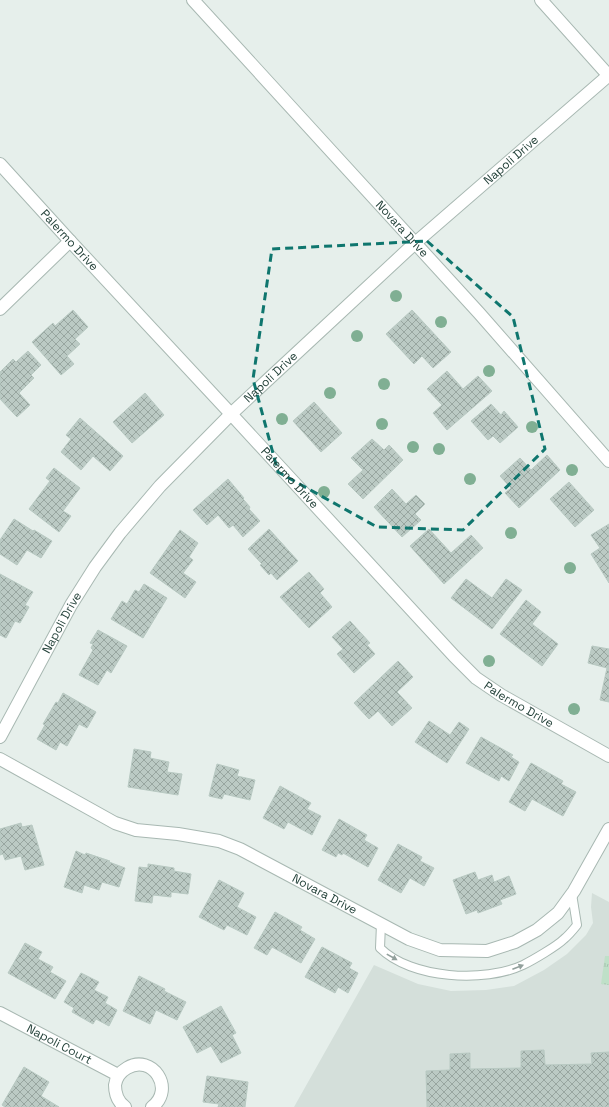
<svg xmlns="http://www.w3.org/2000/svg" width="609" height="1107" font-family="'Space Grotesk',sans-serif">
<defs>
<pattern id="park-tufts" width="24" height="20" patternUnits="userSpaceOnUse"><rect width="24" height="20" fill="#bfe0c8"/><path d="M3 7l-1-3M5 7V3M7 7l1-3M15 17l-1-3M17 17v-4M19 17l1-3" fill="none" stroke="#a4c1ad"/></pattern>
<pattern id="building-cross-hatch" width="8" height="8" patternUnits="userSpaceOnUse"><rect width="8" height="8" fill="#bbcac4"/><path d="M0 0l8 8M0 8l8-8" fill="none" stroke="#98a6a0"/></pattern>
</defs>
<rect width="100%" height="100%" fill="#e6efeb"/>
<polygon fill="#d4dfda" points="592,893 609,902 609,1107 294,1107 374,965 418,984 451,991 486,990 514,986 544,970 567,954 586,935 593,923 591,907"/>
<polygon fill="url(#park-tufts)" points="605,956 609,956 609,985 601,984"/>
<g fill="url(#building-cross-hatch)" stroke="#b8c9c2">
<polygon points="73,310 88,327 75,339 80,344 67,356 74,364 61,375 32,342 53,323 55,326"/>
<polygon points="412,310 451,352 433,368 422,356 414,364 386,334"/>
<polygon points="28,351 41,365 31,375 34,378 19,393 30,405 17,417 0,399 0,372 13,359 16,362"/>
<polygon points="447,371 463,389 478,376 492,391 447,430 433,413 442,405 427,389"/>
<polygon points="145,393 164,415 132,443 113,422"/>
<polygon points="314,402 342,433 321,452 293,421"/>
<polygon points="491,404 501,415 504,411 518,427 500,443 493,436 488,440 471,421"/>
<polygon points="80,418 123,456 110,471 93,456 81,470 61,452 71,439 66,435"/>
<polygon points="372,439 384,450 389,445 403,460 363,499 348,484 363,470 351,458"/>
<polygon points="547,455 560,470 519,508 505,493 511,488 500,476 520,458 531,470"/>
<polygon points="54,468 80,488 63,511 71,516 59,532 29,509 50,481 46,478"/>
<polygon points="228,479 244,498 243,499 250,507 249,509 260,521 243,537 233,525 229,528 218,515 207,525 193,510"/>
<polygon points="569,482 594,510 575,527 550,499"/>
<polygon points="392,489 406,504 416,495 425,504 415,514 421,520 402,537 374,507"/>
<polygon points="14,519 33,531 34,530 52,541 41,558 27,550 17,565 0,554 0,540"/>
<polygon points="609,524 609,583 591,554 600,548 591,535"/>
<polygon points="269,529 298,561 277,580 271,573 269,575 260,565 262,564 248,549"/>
<polygon points="429,529 451,553 471,535 483,548 444,584 410,546"/>
<polygon points="180,530 198,543 189,557 193,560 183,573 196,582 185,598 150,573"/>
<polygon points="309,572 324,589 320,593 332,607 309,628 280,597"/>
<polygon points="0,574 33,592 25,605 29,607 20,623 15,621 6,638 0,635"/>
<polygon points="466,579 492,598 506,579 522,590 492,629 451,598"/>
<polygon points="144,584 167,598 143,638 111,619 122,601 127,604 135,590 139,592"/>
<polygon points="526,600 541,612 532,624 558,644 542,666 500,634"/>
<polygon points="350,621 370,643 367,645 375,654 354,673 337,654 343,649 332,637"/>
<polygon points="98,630 127,646 111,673 107,670 98,685 79,675 93,650 91,648 93,644 90,643"/>
<polygon points="592,646 609,649 609,702 600,700 607,668 588,663"/>
<polygon points="398,661 413,677 397,692 412,708 392,726 378,711 369,719 354,703"/>
<polygon points="63,693 96,712 87,728 79,724 67,746 60,742 56,750 37,739 45,725 43,724 56,702 58,703"/>
<polygon points="429,721 450,735 459,722 469,729 447,763 415,742"/>
<polygon points="481,737 513,755 511,757 519,762 509,781 501,776 499,781 466,763"/>
<polygon points="134,749 151,752 150,758 169,762 167,772 182,774 178,795 128,787"/>
<polygon points="531,763 563,781 561,784 576,792 563,816 532,799 525,811 509,802"/>
<polygon points="217,764 239,770 237,776 255,780 250,800 224,794 222,799 209,796"/>
<polygon points="280,786 311,803 307,809 321,816 312,835 288,822 284,829 263,818"/>
<polygon points="339,819 367,835 364,840 378,848 368,867 343,853 342,855 338,853 336,857 322,850"/>
<polygon points="21,823 22,827 32,825 44,865 25,870 21,856 5,860 3,854 0,855 0,829"/>
<polygon points="398,844 422,857 420,861 434,868 424,886 410,878 401,893 378,880"/>
<polygon points="76,851 85,855 86,853 110,861 109,862 125,868 119,887 102,882 99,890 84,885 82,893 64,887"/>
<polygon points="148,864 174,868 174,871 191,874 188,894 171,892 171,897 153,895 152,903 135,901 139,867 148,868"/>
<polygon points="475,872 478,880 492,875 494,882 509,876 516,894 500,900 502,904 478,913 477,910 466,914 453,880"/>
<polygon points="219,880 244,893 237,907 256,917 247,935 227,925 224,930 199,917"/>
<polygon points="275,912 302,927 300,930 315,939 301,963 272,947 267,955 254,948"/>
<polygon points="25,943 42,952 38,959 53,967 50,972 66,981 55,999 8,973"/>
<polygon points="322,947 352,963 349,968 358,973 348,993 338,987 335,993 305,977"/>
<polygon points="81,973 99,982 94,990 108,997 105,1003 117,1010 109,1026 96,1019 93,1024 72,1012 74,1008 64,1002"/>
<polygon points="139,976 165,989 164,991 186,1002 177,1020 156,1010 150,1024 123,1011"/>
<polygon points="221,1006 236,1033 232,1035 241,1053 221,1063 211,1046 197,1053 183,1027"/>
<polygon points="544,1050 545,1065 592,1064 591,1053 609,1052 609,1107 427,1107 426,1071 450,1070 450,1054 470,1053 470,1069 521,1068 521,1051"/>
<polygon points="24,1067 49,1082 41,1096 59,1107 5,1107 2,1105"/>
<polygon points="207,1076 248,1082 245,1107 218,1107 219,1104 203,1102"/>
</g>
<g fill="none" stroke-linecap="round" stroke-linejoin="round">
<defs>
<path id="lane" d="M 381,924 L 380,948 C 411,979 485,983 523,965 C 533,960 557,946 564,939 C 569,935 573,930 577,925 L 572,894"/>
<g id="street">
<path id="s1" d="M 193,0 L 479,313 L 609,461"/>
<polyline points="541,0 609,76"/>
<path id="s2" d="M 0,164 L 70,241 L 231,414 L 454,656 L 476,678 L 501,695 L 609,756"/>
<polyline points="0,309 70,241"/>
<path id="s3" d="M 0,737 L 71,605 L 95,567 L 120,533 L 160,486 L 231,414 L 414,244 L 609,75"/>
<path id="s4" d="M 0,759 L 115,823 L 136,830 L 178,834 L 219,841 L 240,849 L 409,939 L 440,950 L 487,951 L 515,942 L 537,930 L 558,913 L 574,891 L 609,829"/>
<path id="s5" d="M 0,1013 L 118,1075"/>
<path d="M 125,1107 C 118,1102 115,1094 115,1085 C 116,1078 120,1072 127,1068 C 152,1053 176,1089 152,1107"/>
</g>
</defs>
<use href="#lane" stroke="#a8b8b2" stroke-width="10"/>
<use href="#street" stroke="#a8b8b2" stroke-width="14"/>
<use href="#lane" stroke="#fff" stroke-width="8"/>
<use href="#street" stroke="#fff" stroke-width="12"/>
</g>
<g fill="#80af93">
<circle cx="396" cy="296" r="6"/>
<circle cx="441" cy="322" r="6"/>
<circle cx="357" cy="336" r="6"/>
<circle cx="489" cy="371" r="6"/>
<circle cx="384" cy="384" r="6"/>
<circle cx="330" cy="393" r="6"/>
<circle cx="282" cy="419" r="6"/>
<circle cx="382" cy="424" r="6"/>
<circle cx="532" cy="427" r="6"/>
<circle cx="413" cy="447" r="6"/>
<circle cx="439" cy="449" r="6"/>
<circle cx="572" cy="470" r="6"/>
<circle cx="470" cy="479" r="6"/>
<circle cx="324" cy="492" r="6"/>
<circle cx="511" cy="533" r="6"/>
<circle cx="570" cy="568" r="6"/>
<circle cx="489" cy="661" r="6"/>
<circle cx="574" cy="709" r="6"/>
</g>
<defs><path id="oneway-solid" d="M-6-.8H1V-3.2L6.5 0L1 3.2V.8H-6Z"/></defs>
<g fill="#92a09c">
<use href="#oneway-solid" transform="translate(392 957) rotate(29)"/>
<use href="#oneway-solid" transform="translate(518 967) rotate(-21)"/>
</g>
<path fill="none" stroke="#0f766e" stroke-width="3" stroke-dasharray="8 5" stroke-linejoin="round" d="M 427,241 L 513,317 L 545,449 L 463,530 L 377,527 L 278,472 L 253,379 L 272,249 Z"/>
<g text-anchor="middle" stroke-width="3" stroke-linejoin="round" paint-order="stroke">
<g font-size="12" fill="#24423a" stroke="#f7fbf9">
<text dy="4" stroke="none"><textPath href="#s3" startOffset="778">Napoli Drive</textPath></text>
<text dy="4" stroke="none"><textPath href="#s1" startOffset="310">Novara Drive</textPath></text>
<text dy="4" stroke="none"><textPath href="#s2" startOffset="103">Palermo Drive</textPath></text>
<text dy="4" stroke="none"><textPath href="#s3" startOffset="454">Napoli Drive</textPath></text>
<text dy="4" stroke="none"><textPath href="#s2" startOffset="427">Palermo Drive</textPath></text>
<text dy="4" stroke="none"><textPath href="#s3" startOffset="130">Napoli Drive</textPath></text>
<text dy="4" stroke="none"><textPath href="#s2" startOffset="751">Palermo Drive</textPath></text>
<text dy="4" stroke="none"><textPath href="#s4" startOffset="356">Novara Drive</textPath></text>
<text dy="4" stroke="none"><textPath href="#s5" startOffset="67">Napoli Court</textPath></text>
</g>
</g>
</svg>
